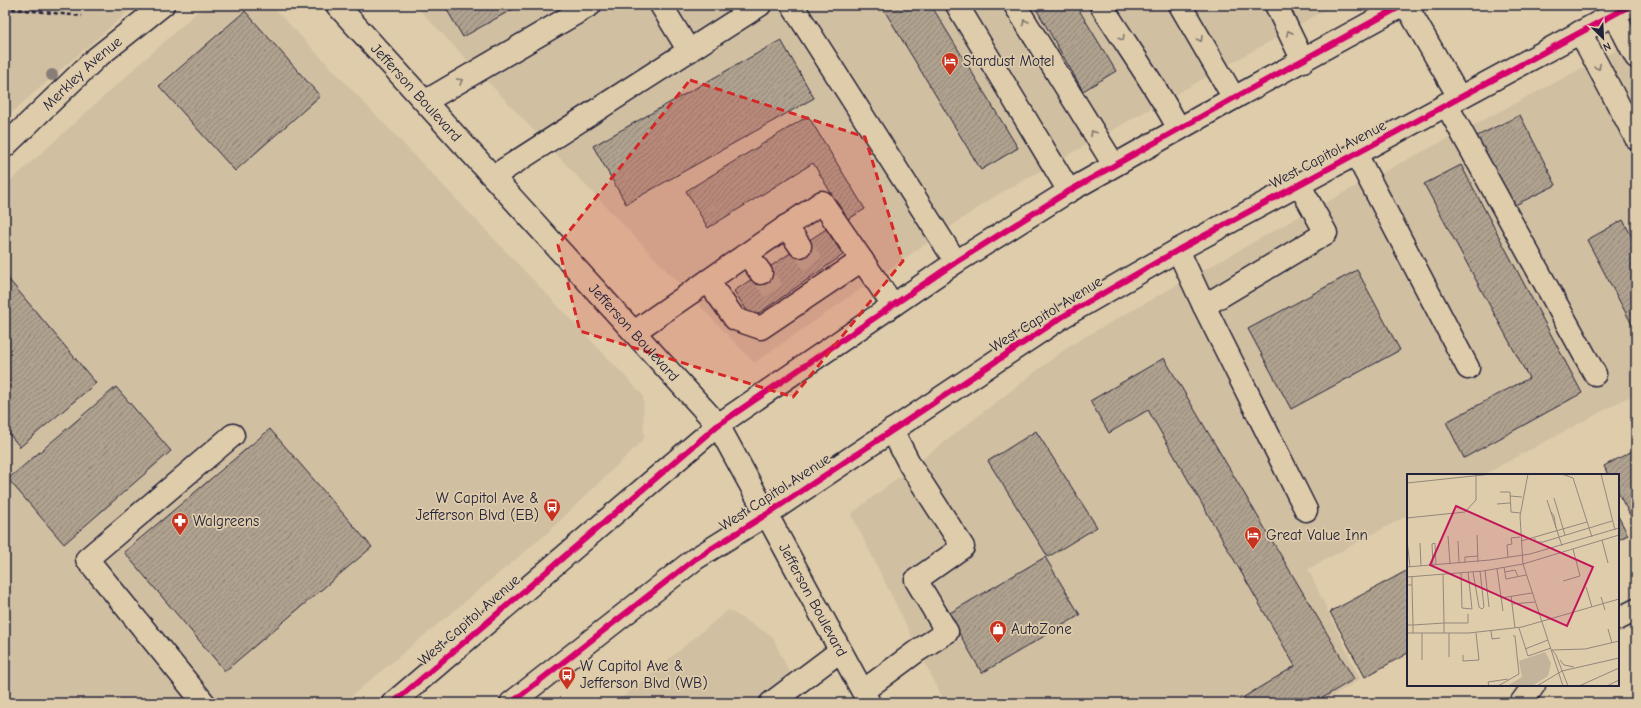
<svg xmlns="http://www.w3.org/2000/svg" width="1641" height="708" font-family="'Comic Neue',sans-serif">
<defs>
<pattern id="building-hatch" width="6" height="6" patternUnits="userSpaceOnUse"><rect width="6" height="6" fill="#b0a28f"/><path d="M-1 1l2-2M0 6l6-6M5 7l2-2" fill="none" stroke="#8f8476"/></pattern>
</defs>
<rect width="100%" height="100%" fill="#dfccaa"/>
<filter id="ink" filterUnits="userSpaceOnUse"><feTurbulence type="fractalNoise" baseFrequency=".025" numOctaves="2"/><feDisplacementMap in="SourceGraphic" scale="8" xChannelSelector="R" yChannelSelector="G"/><feConvolveMatrix kernelMatrix="1 2 1 2 8 2 1 2 1" color-interpolation-filters="sRGB"/></filter>
<g filter="url(#ink)">
<g fill="#d1bfa2">
<polygon points="5,5 136,5 5,118"/>
<polygon points="205,5 271,5 643,395 644,439 545,535 343,703 5,703 5,186"/>
<polygon points="415,5 1334,5 992,198 754,363"/>
<polygon points="1636,40 1636,393 1483,475 1408,475 1408,515 1308,569 1360,679 1322,703 945,703 851,514 1069,346 1307,212"/>
<polygon points="728,610 772,636 804,703 616,703"/>
</g>
<g fill="url(#building-hatch)" stroke="#22223b">
<polygon points="444,5 520,5 463,37"/>
<polygon points="881,5 931,5 1018,148 981,170"/>
<polygon points="1034,5 1076,5 1116,71 1083,91"/>
<polygon points="245,11 320,96 235,171 159,86"/>
<polygon points="781,40 814,98 626,204 593,146"/>
<polygon points="1520,115 1556,185 1509,208 1471,139"/>
<polygon points="808,116 865,209 847,220 813,163 708,228 686,191"/>
<polygon points="1461,165 1582,393 1464,458 1446,422 1529,378 1424,184"/>
<polygon points="1623,220 1636,245 1636,332 1587,240"/>
<polygon points="826,229 843,255 752,318 734,291"/>
<polygon points="1357,270 1400,350 1291,409 1248,329"/>
<polygon points="5,275 96,383 20,447 5,429"/>
<polygon points="1164,358 1354,679 1314,703 1234,703 1295,666 1148,410 1109,433 1090,401"/>
<polygon points="116,387 171,451 64,544 8,479"/>
<polygon points="270,429 372,547 225,671 124,552"/>
<polygon points="1036,431 1097,527 1048,557 988,461"/>
<polygon points="1636,449 1636,526 1618,493 1618,475 1608,475 1604,466"/>
<polygon points="1618,516 1628,535 1618,540"/>
<polygon points="1045,557 1080,615 982,673 948,614"/>
<polygon points="1408,570 1408,653 1365,677 1330,612"/>
</g>
<g fill="none" stroke-linecap="round" stroke-linejoin="round">
<g stroke="#b9aa94" stroke-width="22" stroke-dasharray="22 11" stroke-linecap="butt">
<polyline points="800,246 819,272"/>
<polyline points="761,273 779,299"/>
</g>
<defs>
<g id="minor">
<polyline points="661,5 689,51"/>
<polyline points="792,5 956,262"/>
<polyline points="957,5 1069,191"/>
<polyline points="1015,5 1114,165"/>
<path d="M 1101,5 C 1127,46 1156,86 1179,129"/>
<polyline points="1180,5 1234,98"/>
<polyline points="1276,5 1303,61"/>
<polyline points="1614,14 1636,57"/>
<polyline points="1580,32 1636,138"/>
<polyline points="426,101 590,5"/>
<polyline points="1446,104 1595,374"/>
<path id="s1" d="M 5,146 L 95,59 L 163,5"/>
<polyline points="1356,154 1468,368"/>
<polyline points="494,176 760,5"/>
<polyline points="786,226 800,246"/>
<polyline points="1178,250 1204,306 1306,510"/>
<polyline points="747,254 761,273"/>
<polyline points="708,281 735,319 761,328 862,260"/>
<polyline points="1204,306 1326,233 1299,184"/>
<polyline points="634,332 822,202 893,305"/>
<polyline points="1618,619 1636,610"/>
<polyline points="863,691 917,651 947,632 916,580 963,547 910,465 892,430"/>
<polyline points="204,703 87,559 233,435"/>
<polyline points="771,703 840,651"/>
<polyline points="1521,703 1534,685"/>
</g>
<g id="major">
<path id="s2" d="M 337,5 L 718,425 L 869,703"/>
<polyline points="1406,5 1459,97"/>
<polyline points="393,703 718,425 956,262 1069,191 1234,98 1403,5"/>
<polyline points="511,703 695,559 767,514 1062,317 1178,250 1631,5"/>
</g>
</defs>
<use href="#minor" stroke="#22223b" stroke-width="25"/>
<use href="#major" stroke="#22223b" stroke-width="25"/>
<polyline stroke="#22223b" stroke-width="2.5" stroke-dasharray="4 3" stroke-linecap="butt" points="5,8 82,16"/>
<use href="#minor" stroke="#dfccaa" stroke-width="22"/>
<use href="#major" stroke="#dfccaa" stroke-width="22"/>
<defs>
<g id="cycleway">
<polyline points="393,703 718,425 956,262 1069,191 1234,98 1403,5"/>
<polyline points="511,703 695,559 767,514 1062,317 1178,250 1631,5"/>
</g>
</defs>
<use href="#cycleway" stroke="#dfccaa" stroke-width="8"/>
<use href="#cycleway" stroke="#d6006c" stroke-width="6"/>
</g>
<circle fill="#897e77" cx="52" cy="75" r="6"/>
<defs><path id="oneway-chevron" d="M-2-3.5L2.5 0L-2 3.5" fill="none" stroke-width="1.6" stroke-linecap="round" stroke-linejoin="round"/></defs>
<g stroke="#807772">
<use href="#oneway-chevron" transform="translate(1025 22) rotate(-121)"/>
<use href="#oneway-chevron" transform="translate(1289 33) rotate(-116)"/>
<use href="#oneway-chevron" transform="translate(1122 38) rotate(58)"/>
<use href="#oneway-chevron" transform="translate(1200 39) rotate(60)"/>
<use href="#oneway-chevron" transform="translate(1598 67) rotate(62)"/>
<use href="#oneway-chevron" transform="translate(460 81) rotate(-30)"/>
<use href="#oneway-chevron" transform="translate(1093 133) rotate(-122)"/>
</g>
</g>
<path fill="#d62828" fill-opacity="0.2" stroke="#d62828" stroke-width="3" stroke-dasharray="8 5" stroke-linejoin="round" d="M 690,80 L 865,137 L 903,261 L 793,397 L 580,331 L 558,245 Z"/>
<defs>
<symbol id="hotel-pin" viewBox="-11 -11 22 30"><path d="M0 17L-7.5 6A9.5 9.5 0 1 1 7.5 6Z" fill="#c8321e" stroke="#dfccaa"/><path d="M-6-4.5h1.5V1H6V5H4.5V3h-9V5H-6ZM-4 0a1.8 1.8 0 1 1 3.6 0ZM.5 0V-2.5h3Q6-2.5 6 0Z" fill="#fff"/></symbol>
<symbol id="bus-pin" viewBox="-11 -11 22 30"><path d="M0 17L-7.5 6A9.5 9.5 0 1 1 7.5 6Z" fill="#c8321e" stroke="#dfccaa"/><path d="M-5-6H5V4H4V6H2V4H-2V6H-4V4H-5ZM-3.5-4V0h7V-4ZM-3.5 1.2v1.5H-2V1.2ZM2 1.2v1.5H3.5V1.2Z" fill="#fff"/></symbol>
<symbol id="pharmacy-pin" viewBox="-11 -11 22 30"><path d="M0 17L-7.5 6A9.5 9.5 0 1 1 7.5 6Z" fill="#c8321e" stroke="#dfccaa"/><path d="M-2-6h4v4h4v4h-4v4h-4v-4h-4v-4h4Z" fill="#fff"/></symbol>
<symbol id="shop-pin" viewBox="-11 -11 22 30"><path d="M0 17L-7.5 6A9.5 9.5 0 1 1 7.5 6Z" fill="#c8321e" stroke="#dfccaa"/><path d="M-5-2.5h2.3a2.7 3.5 0 0 1 5.4 0H5L5.5 6h-11ZM-1.5-2.5h3a1.5 2.3 0 0 0-3 0Z" fill="#fff"/></symbol>
</defs>
<g fill-rule="evenodd">
<use href="#hotel-pin" x="940" y="51" width="20" height="27"/>
<use href="#bus-pin" x="542" y="497" width="20" height="27"/>
<use href="#pharmacy-pin" x="170" y="511" width="20" height="27"/>
<use href="#hotel-pin" x="1243" y="525" width="20" height="27"/>
<use href="#shop-pin" x="988" y="619" width="20" height="27"/>
<use href="#bus-pin" x="557" y="665" width="20" height="27"/>
</g>
<g text-anchor="middle" stroke-width="3.5" stroke-linejoin="round" paint-order="stroke">
<g font-size="15" fill="#22223b" stroke="#dfccaa" text-anchor="start">
<text x="963" y="66">Stardust Motel</text>
<text x="539" y="503" text-anchor="end">W Capitol Ave &amp;<tspan x="539" dy="17">Jefferson Blvd (EB)</tspan></text>
<text x="193" y="526">Walgreens</text>
<text x="1266" y="540">Great Value Inn</text>
<text x="1011" y="634">AutoZone</text>
<text x="580" y="671">W Capitol Ave &amp;<tspan x="580" dy="17">Jefferson Blvd (WB)</tspan></text>
</g>
<g font-size="15" fill="#22223b" stroke="#dfccaa">
<text dy="5" stroke="none"><textPath href="#s1" startOffset="106">Merkley Avenue</textPath></text>
<text dy="5" stroke="none"><textPath href="#s2" startOffset="118">Jefferson Boulevard</textPath></text>
<text transform="translate(1328 154) rotate(-28)" y="5">West Capitol Avenue</text>
<text transform="translate(1046 314) rotate(-32)" y="5">West Capitol Avenue</text>
<text dy="5" stroke="none"><textPath href="#s2" startOffset="442">Jefferson Boulevard</textPath></text>
<text transform="translate(775 492) rotate(-33)" y="5">West Capitol Avenue</text>
<text dy="5" stroke="none"><textPath href="#s2" startOffset="766">Jefferson Boulevard</textPath></text>
<text transform="translate(469 620) rotate(-41)" y="5">West Capitol Avenue</text>
</g>
</g>
<g transform="translate(1407 474)">
<rect width="212" height="212" fill="#dfccaa"/>
<path d="M 138,178 L 144,189 L 141,202 L 125,212 L 100,212 L 115,203 L 112,187 Z" fill="#c3b39a"/>
<path fill="none" stroke="#93887e" stroke-width="1" d="M 121,0 L 113,42 L 116,90 L 156,212M 155,0 L 166,4 L 185,63M 194,0 L 208,56M 0,9 L 85,0M 93,18 L 103,18 L 104,38 L 113,39M 103,22 L 115,23M 147,24 L 158,61M 140,26 L 155,72M 90,30 L 103,29M 144,38 L 147,42 L 149,54M 0,44 L 58,38 L 69,26 L 69,0M 70,61 L 71,88M 41,62 L 43,90M 127,64 L 130,68 L 136,68 L 205,47M 0,66 L 3,93M 195,66 L 201,89M 51,67 L 52,89M 114,67 L 180,48M 13,69 L 14,92M 101,83 L 100,71 L 105,70 L 104,64 L 113,63M 58,89 L 58,83 L 71,82M 26,91 L 25,70 L 28,69 L 29,91M 0,93 L 83,86 L 123,80 L 212,54M 97,93 L 99,105 L 119,101M 90,95 L 96,137M 78,96 L 82,133M 66,98 L 72,133 L 75,135 L 77,133 L 73,97M 98,98 L 108,96 L 111,102M 54,99 L 55,134 L 65,135 L 61,98M 0,103 L 76,97 L 116,90 L 212,61M 156,107 L 173,102 L 166,75M 0,111 L 5,111 L 5,102M 5,111 L 6,151 L 37,149 L 36,100M 179,113 L 185,133M 104,122 L 108,154M 194,123 L 198,136M 94,124 L 125,119M 105,130 L 128,128M 0,151 L 6,151 L 6,159M 112,154 L 121,182 L 144,174M 201,155 L 205,169M 84,157 L 85,165 L 93,164M 0,159 L 62,159 L 115,153 L 212,125M 37,159 L 37,149 L 61,149 L 61,140M 42,159 L 42,183M 118,175 L 141,166M 145,176 L 178,175 L 212,167M 145,176 L 149,181 L 161,212M 56,181 L 56,187 L 72,186 L 69,159M 15,186 L 15,159M 153,186 L 157,191 L 167,193M 155,197 L 212,184M 82,212 L 81,208 L 101,205M 91,212 L 112,200 L 108,162 L 106,162M 130,212 L 155,197M 172,212 L 212,194M 200,212 L 212,206"/>
<path fill="#c2185b" fill-opacity="0.15" stroke="#c2185b" stroke-width="2" d="M 49,32 L 186,93 L 160,152 L 23,91 Z"/>
<rect width="212" height="212" fill="none" stroke="#22223b" stroke-width="2"/>
</g>
<rect width="1641" height="708" fill="none" stroke="#dfccaa" stroke-width="20"/>
<rect x="10" y="10" width="1621" height="688" fill="none" stroke="#22223b" stroke-width="1.5" filter="url(#ink)"/>
<g transform="translate(1603 38) rotate(156)" stroke="#dfccaa" stroke-width="3" paint-order="stroke">
<path d="M0-3L7 15L0 10L-7 15Z" fill="#22223b"/>
<text y="-6" font-size="11" font-weight="bold" text-anchor="middle" fill="#22223b">N</text>
</g>
</svg>
